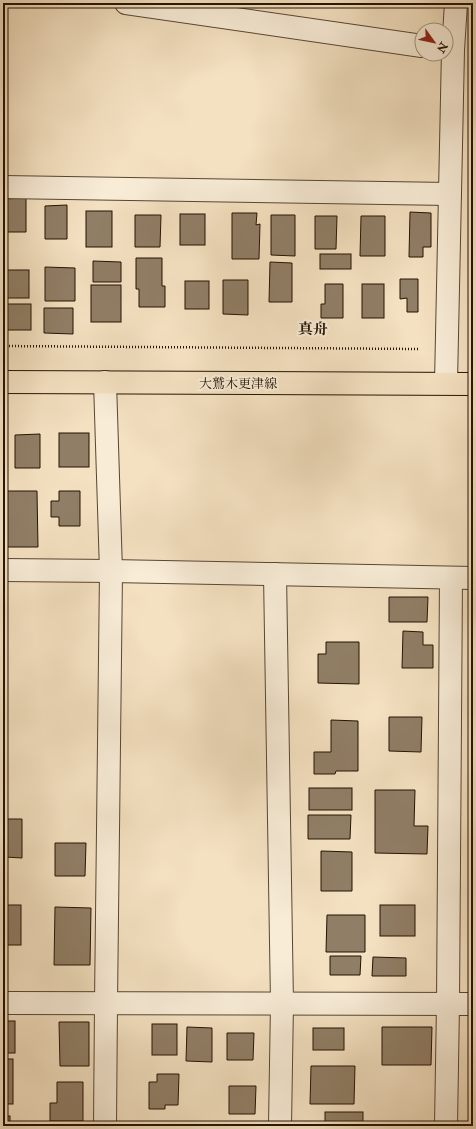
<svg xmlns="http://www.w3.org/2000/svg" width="476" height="1129" font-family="'IM FELL Double Pica','Noto Serif JP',serif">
<rect width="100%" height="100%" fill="#f4e1c1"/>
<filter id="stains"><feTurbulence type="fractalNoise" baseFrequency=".005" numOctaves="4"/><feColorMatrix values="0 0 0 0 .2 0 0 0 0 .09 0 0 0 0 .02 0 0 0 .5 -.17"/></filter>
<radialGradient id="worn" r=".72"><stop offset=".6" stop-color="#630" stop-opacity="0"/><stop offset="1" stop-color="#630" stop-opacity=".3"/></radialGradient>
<g fill="#907e66" stroke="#241303">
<polygon points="26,198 26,232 3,232 3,199"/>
<polygon points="67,205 67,239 45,239 45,206"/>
<rect x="86" y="211" width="26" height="36"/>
<polygon points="410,212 431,213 431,247 423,247 423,257 409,257"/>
<polygon points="232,213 257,213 256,225 260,224 259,259 232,259"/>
<rect x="180" y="214" width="25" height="31"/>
<polygon points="135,215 161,215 160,247 135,247"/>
<polygon points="271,215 295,215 295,256 271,255"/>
<polygon points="315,216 337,216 336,249 315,249"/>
<polygon points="361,216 385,216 385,256 360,256"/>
<rect x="320" y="254" width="31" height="15"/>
<polygon points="136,258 162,258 162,286 165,286 165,307 139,307 139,289 136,289"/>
<polygon points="93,261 121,262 121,282 93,282"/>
<polygon points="270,262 292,263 292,302 269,302"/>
<polygon points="45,267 75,268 75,301 45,301"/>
<rect x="3" y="270" width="26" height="28"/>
<polygon points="400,279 418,279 418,312 407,312 407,298 400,299"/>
<polygon points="223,280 248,280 248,315 223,314"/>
<rect x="185" y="281" width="24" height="28"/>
<polygon points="325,284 343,284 343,318 321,318 321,304 325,304"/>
<rect x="362" y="284" width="22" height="34"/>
<rect x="91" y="285" width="30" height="37"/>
<rect x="3" y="304" width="28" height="26"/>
<polygon points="44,308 73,308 73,334 44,333"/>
<rect x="59" y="433" width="30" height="34"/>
<polygon points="40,434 40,468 15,468 15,435"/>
<polygon points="3,491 37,491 38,547 7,547 7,530 3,530"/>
<polygon points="59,491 80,491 80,526 59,526 59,517 51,517 51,501 59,501"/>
<polygon points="389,597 428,597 427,622 389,622"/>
<polygon points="403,631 423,632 423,645 433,645 433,668 402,668"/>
<polygon points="326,642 359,642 359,684 318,683 318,654 326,654"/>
<polygon points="389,717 422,717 421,752 389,751"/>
<polygon points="331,720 358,721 358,771 336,771 335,774 314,774 314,752 331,752"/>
<rect x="309" y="788" width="43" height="22"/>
<polygon points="375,790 415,790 414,826 428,826 427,854 375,853"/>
<polygon points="308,815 351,815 350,839 308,839"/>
<polygon points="3,819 22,819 22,858 5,857 5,881 3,881"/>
<polygon points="55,843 86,843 85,876 55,876"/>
<polygon points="321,851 352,852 352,891 321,891"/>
<rect x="3" y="905" width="18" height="40"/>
<rect x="380" y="905" width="35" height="31"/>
<polygon points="55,907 91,908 90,965 54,965"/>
<polygon points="327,915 365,915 365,952 326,952"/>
<polygon points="330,956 361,956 360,975 330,975"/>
<polygon points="373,957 406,958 406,976 372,976"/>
<rect x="3" y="1021" width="12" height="32"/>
<polygon points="59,1022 89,1022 89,1066 60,1066"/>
<rect x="152" y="1024" width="25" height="31"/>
<polygon points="187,1027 212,1028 212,1062 186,1061"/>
<polygon points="382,1027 432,1027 431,1065 382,1065"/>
<rect x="313" y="1028" width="31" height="22"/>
<polygon points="227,1033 254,1033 253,1060 227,1060"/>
<rect x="3" y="1059" width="10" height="45"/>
<polygon points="311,1066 355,1066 354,1104 310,1104"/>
<polygon points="157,1074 179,1074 178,1105 165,1105 165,1109 149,1109 149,1082 157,1082"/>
<polygon points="57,1082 83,1082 83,1121 50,1121 50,1103 57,1103"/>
<polygon points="229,1086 256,1086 255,1114 229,1114"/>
<rect x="325" y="1112" width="38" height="14"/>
<rect x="3" y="1116" width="7" height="10"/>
<polygon points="154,1124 175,1125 175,1126 154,1126"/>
</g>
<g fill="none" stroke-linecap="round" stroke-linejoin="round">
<defs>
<g id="minor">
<polyline points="126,3 422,46"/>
<polyline points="3,187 450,194"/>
<polyline points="105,382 111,571 106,1003 105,1126"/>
<polyline points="446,383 453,50 456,3"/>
<polyline points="3,570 111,571 473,578"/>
<polyline points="275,574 282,1003 280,1126"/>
<polyline points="3,1003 473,1004"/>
<polyline points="446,1126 448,1004 451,578"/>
</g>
<polyline id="major" points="3,382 473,384"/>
</defs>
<use href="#minor" stroke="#584632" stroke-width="24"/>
<use href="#major" stroke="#241303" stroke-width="24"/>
<polyline stroke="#241303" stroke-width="2.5" stroke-dasharray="1 2" stroke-linecap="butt" points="3,346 420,349"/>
<use href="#minor" stroke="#f8ecd7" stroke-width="22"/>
<use href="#major" stroke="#f4e1c1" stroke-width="22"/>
</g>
<g text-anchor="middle" stroke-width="4" stroke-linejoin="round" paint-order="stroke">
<g font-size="13" fill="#241303" stroke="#f8ecd7">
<text x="238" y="388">大鷲木更津線</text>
</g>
<g font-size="15" font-weight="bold" fill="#241303" stroke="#f8ecd7">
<text x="313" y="334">真舟</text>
</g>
</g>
<rect width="476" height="1129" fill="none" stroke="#f4e1c1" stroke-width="16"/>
<rect x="4" y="4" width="468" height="1121" fill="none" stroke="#241303" stroke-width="2"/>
<rect x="8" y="8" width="460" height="1113" fill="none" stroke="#241303"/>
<g transform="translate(434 42) rotate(123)"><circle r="19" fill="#f8ecd7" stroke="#a39582"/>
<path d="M0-3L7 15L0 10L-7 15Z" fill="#8f2418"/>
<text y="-6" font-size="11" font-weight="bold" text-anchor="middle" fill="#241303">N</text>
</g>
<rect width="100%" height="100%" filter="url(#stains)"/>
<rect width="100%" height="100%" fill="url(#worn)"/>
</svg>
